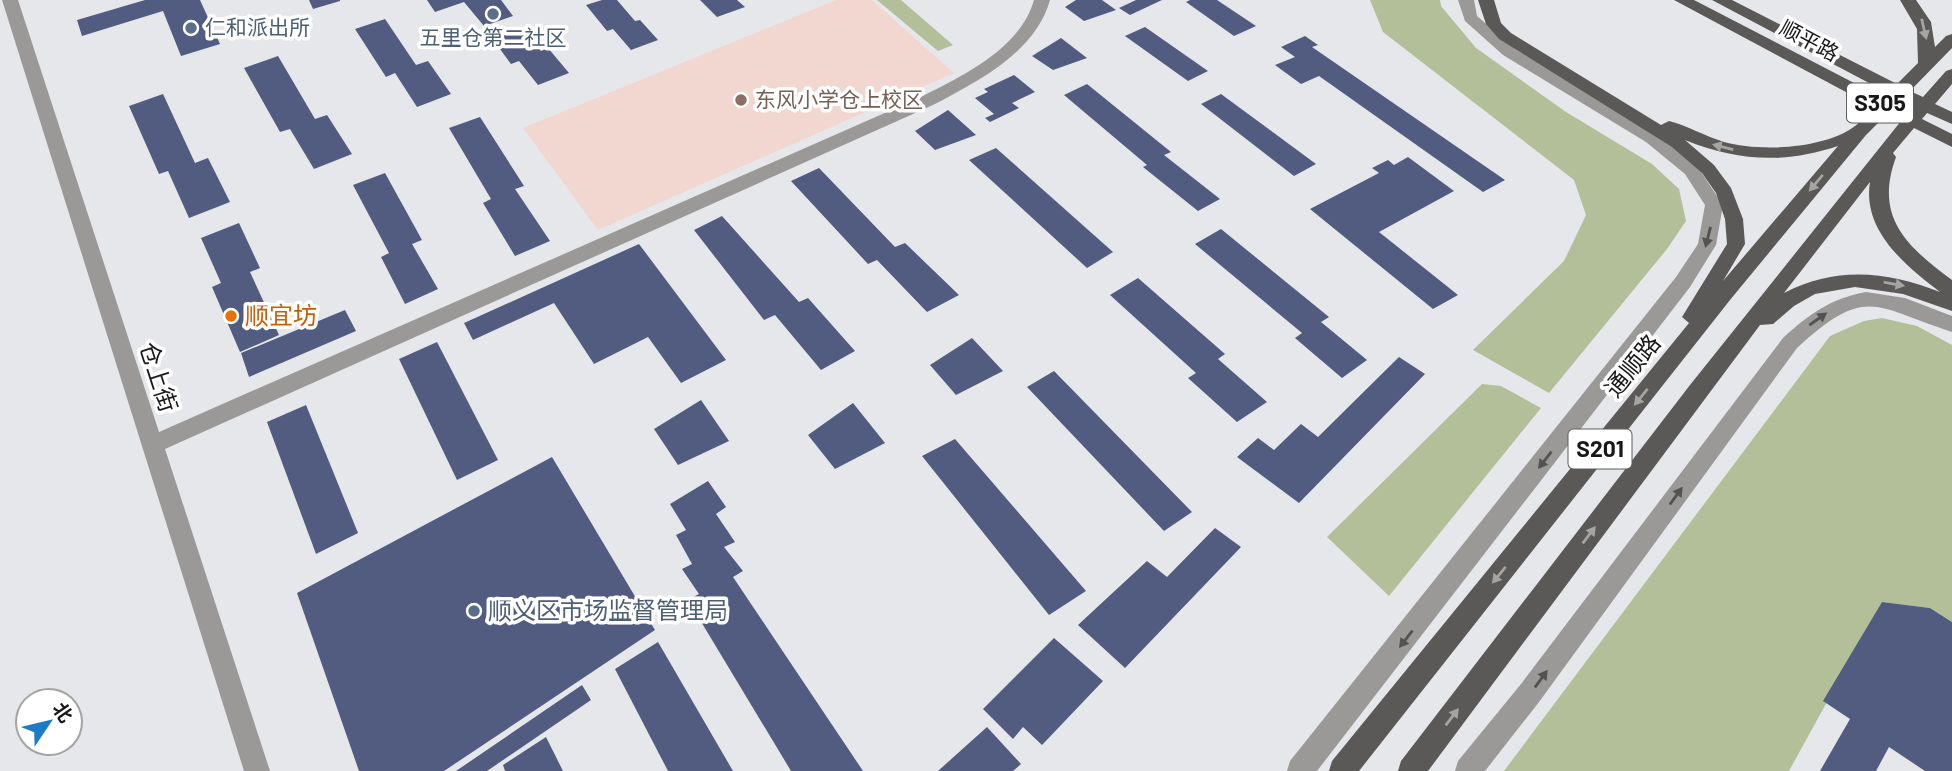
<svg xmlns="http://www.w3.org/2000/svg" width="1952" height="771" font-family="Barlow,'Noto Sans SC',sans-serif">
<rect width="100%" height="100%" fill="#e6e7eb"/>
<polygon fill="#f1d7d0" points="836,0 872,0 954,73 598,230 523,128"/>
<g fill="#b3bf99">
<polygon points="877,0 901,0 953,45 938,51"/>
<polygon points="1370,0 1440,0 1441,6 1476,48 1566,112 1652,164 1679,189 1686,221 1667,249 1549,393 1473,350 1564,261 1586,215 1574,180 1383,32"/>
<polygon points="1882,318 1917,326 1952,345 1952,622 1930,608 1882,602 1789,771 1504,771 1830,336 1864,321"/>
<polygon points="1482,384 1501,386 1541,408 1389,596 1327,537"/>
</g>
<g fill="#525c80">
<polygon points="145,0 200,0 220,44 181,56 163,11 82,36 77,20"/>
<polygon points="309,0 340,0 340,1 313,9"/>
<polygon points="427,0 501,0 513,16 484,26 464,2 435,12"/>
<polygon points="602,0 617,0 635,21 640,20 658,40 631,50 613,29 607,31 586,5"/>
<polygon points="700,0 737,0 745,7 717,17"/>
<polygon points="1076,0 1102,0 1116,10 1084,21 1065,7"/>
<polygon points="1136,0 1162,0 1130,15 1119,8"/>
<polygon points="1190,0 1217,0 1256,26 1234,36 1186,2"/>
<polygon points="385,19 416,65 428,61 451,94 417,107 395,73 386,77 355,29"/>
<polygon points="1145,27 1208,71 1188,81 1125,36"/>
<polygon points="522,28 541,51 548,48 569,73 538,85 519,61 511,64 492,38"/>
<polygon points="1305,36 1318,45 1312,47 1505,180 1483,192 1319,76 1301,84 1275,65 1295,57 1281,47"/>
<polygon points="1061,38 1087,58 1053,70 1032,56"/>
<polygon points="278,56 315,119 327,115 352,154 314,169 290,129 280,132 244,68"/>
<polygon points="1014,75 1035,92 1012,103 1019,108 990,122 985,118 994,114 975,98 988,92 984,89"/>
<polygon points="1087,84 1171,152 1164,155 1220,199 1198,211 1143,167 1147,165 1064,95"/>
<polygon points="163,94 195,163 208,158 230,202 189,218 168,171 159,174 129,106"/>
<polygon points="1221,94 1316,164 1294,176 1201,104"/>
<polygon points="948,110 976,135 935,150 915,131"/>
<polygon points="480,117 524,186 515,189 550,241 515,256 483,203 491,199 449,128"/>
<polygon points="996,148 1113,252 1087,268 969,160"/>
<polygon points="1408,157 1454,191 1379,232 1458,295 1433,309 1310,209 1379,173 1372,168 1388,160 1394,165"/>
<polygon points="819,168 895,247 905,243 959,295 927,312 877,260 868,264 791,181"/>
<polygon points="385,173 422,240 412,244 438,289 405,304 381,257 389,253 353,185"/>
<polygon points="722,216 799,302 808,298 855,351 821,370 775,315 764,320 694,230"/>
<polygon points="239,223 260,268 250,272 279,335 240,352 212,287 221,283 201,238"/>
<polygon points="1221,229 1329,317 1321,322 1367,360 1342,378 1295,338 1302,333 1195,244"/>
<polygon points="639,244 726,360 681,383 648,337 594,364 554,303 473,340 464,323"/>
<polygon points="1138,278 1225,354 1218,359 1267,402 1237,422 1188,378 1196,373 1110,295"/>
<polygon points="345,310 356,331 249,377 241,353"/>
<polygon points="972,338 1003,371 956,395 930,365"/>
<polygon points="437,342 498,460 457,480 399,359"/>
<polygon points="1399,357 1425,374 1299,503 1237,457 1258,438 1274,450 1301,424 1318,437"/>
<polygon points="1054,371 1192,512 1164,531 1027,387"/>
<polygon points="701,400 729,441 678,465 654,429"/>
<polygon points="853,403 885,443 835,469 808,435"/>
<polygon points="306,405 358,533 316,554 267,422"/>
<polygon points="955,439 1086,591 1049,615 922,456"/>
<polygon points="552,457 655,630 444,771 359,771 297,593"/>
<polygon points="708,481 726,507 716,514 735,542 724,547 743,571 733,577 863,771 791,771 688,600 699,594 682,569 692,564 676,535 686,530 670,504"/>
<polygon points="1215,528 1241,547 1125,668 1078,625 1147,561 1167,577"/>
<polygon points="1882,602 1930,608 1952,622 1952,771 1925,771 1889,747 1876,771 1820,771 1850,719 1823,701"/>
<polygon points="1054,638 1103,681 1042,745 1023,727 1013,739 983,709"/>
<polygon points="658,642 733,771 668,771 615,669"/>
<polygon points="582,685 591,700 487,771 456,771"/>
<polygon points="987,727 1021,764 1013,771 938,771"/>
<polygon points="546,737 563,771 505,771 503,765"/>
</g>
<g fill="none" stroke-linecap="round" stroke-linejoin="round">
<g fill="#9a9998" fill-rule="evenodd">
<path d="M 2,0 L 18,0 L 159,432 L 921,97 C 964,75 1020,49 1034,0 L 1050,0 C 1035,53 978,81 933,105 L 165,449 L 270,771 L 244,771 Z"/>
<polygon points="1458,0 1474,0 1477,16 1515,49 1658,134 1697,166 1723,205 1716,245 1690,287 1317,771 1287,771 1290,761 1676,277 1698,244 1705,205 1685,174 1646,142 1503,55 1465,21"/>
<path d="M 1866,292 L 1905,298 L 1952,316 L 1952,332 C 1874,307 1867,284 1797,348 L 1539,702 L 1485,771 L 1455,771 L 1458,761 L 1521,684 L 1783,338 C 1809,314 1832,298 1866,292 Z"/>
</g>
<path fill="#5b5957" fill-rule="evenodd" d="M 1478,0 L 1494,0 L 1501,23 L 1511,33 L 1661,125 L 1669,121 C 1688,126 1705,136 1724,142 C 1760,152 1825,149 1855,126 C 1862,121 1868,113 1874,107 L 1674,0 L 1694,0 L 1883,98 L 1888,93 L 1712,0 L 1732,0 L 1897,84 L 1918,63 L 1917,29 L 1900,0 L 1916,0 L 1931,22 L 1935,47 L 1946,36 L 1952,34 L 1952,48 L 1910,91 L 1923,97 L 1946,71 L 1952,69 L 1952,84 L 1935,104 L 1952,112 L 1952,124 L 1927,113 L 1922,119 L 1952,134 L 1952,147 L 1914,128 L 1893,153 L 1896,157 C 1874,217 1906,246 1952,280 L 1952,311 L 1903,294 L 1855,287 L 1815,294 L 1794,306 L 1773,324 L 1760,325 L 1428,771 L 1398,771 L 1401,761 L 1690,385 L 1901,121 L 1887,114 L 1866,135 L 1730,300 L 1359,771 L 1329,771 L 1332,761 L 1689,323 L 1682,317 L 1727,244 L 1725,219 L 1716,193 L 1702,173 L 1672,147 L 1499,39 L 1486,24 ZM 1901,100 L 1914,106 L 1910,112 L 1896,105 ZM 1685,140 C 1737,161 1784,164 1838,146 L 1723,281 L 1745,244 L 1743,219 L 1731,188 L 1714,165 ZM 1870,182 C 1862,231 1906,266 1940,292 C 1888,271 1835,266 1784,293 Z"/>
</g>
<defs><path id="oneway-solid" d="M-6-.8H1V-3.2L6.5 0L1 3.2V.8H-6Z" transform="scale(1.75)"/></defs>
<g fill="#a5a4a3">
<use href="#oneway-solid" transform="translate(1924 29) rotate(77)"/>
<use href="#oneway-solid" transform="translate(1723 147) rotate(-166)"/>
<use href="#oneway-solid" transform="translate(1816 183) rotate(130)"/>
<use href="#oneway-solid" transform="translate(1894 284) rotate(10)"/>
<use href="#oneway-solid" transform="translate(1641 397) rotate(129)"/>
<use href="#oneway-solid" transform="translate(1589 535) rotate(-53)"/>
<use href="#oneway-solid" transform="translate(1499 575) rotate(129)"/>
<use href="#oneway-solid" transform="translate(1452 717) rotate(-53)"/>
</g>
<g fill="#525252">
<use href="#oneway-solid" transform="translate(1708 237) rotate(104)"/>
<use href="#oneway-solid" transform="translate(1818 319) rotate(-35)"/>
<use href="#oneway-solid" transform="translate(1545 460) rotate(128)"/>
<use href="#oneway-solid" transform="translate(1676 496) rotate(-54)"/>
<use href="#oneway-solid" transform="translate(1406 639) rotate(128)"/>
<use href="#oneway-solid" transform="translate(1541 679) rotate(-54)"/>
</g>
<g fill="#5c6f8a" stroke="#fff" stroke-width="2.5">
<circle cx="493" cy="14" r="7"/>
<circle cx="191" cy="28" r="7"/>
<circle cx="474" cy="611" r="7"/>
</g>
<circle fill="#8d6e63" stroke="#fff" stroke-width="2.5" cx="741" cy="100" r="7"/>
<circle fill="#e8710a" stroke="#fff" stroke-width="2.5" cx="231" cy="316" r="7"/>
<g text-anchor="middle" stroke-width="7" stroke-linejoin="round" paint-order="stroke">
<g font-size="21" fill="#4e5e75" stroke="#fff" text-anchor="start">
<text x="205" y="35">仁和派出所</text>
<text x="493" y="45" text-anchor="middle">五里仓第二社区</text>
</g>
<g font-size="21" fill="#181819" stroke="#fff">
<text transform="translate(1809 41) rotate(28)" y="7">顺平路</text>
</g>
<g font-size="21" fill="#785e54" stroke="#fff" text-anchor="start">
<text x="755" y="107">东风小学仓上校区</text>
</g>
<g fill="#fff" stroke="#5d5d5e" stroke-width="2">
<rect x="1847" y="83.5" width="66" height="39" rx="5"/>
<rect x="1568.5" y="429.5" width="63" height="39" rx="5"/>
</g>
<g font-size="23" font-weight="bold" fill="#181819">
<text x="1880" y="111">S305</text>
<text x="1600" y="457">S201</text>
</g>
<g font-size="24" fill="#c56008" stroke="#fff" text-anchor="start">
<text x="245" y="324">顺宜坊</text>
</g>
<g font-size="24" fill="#181819" stroke="#fff">
<text transform="translate(1633 366) rotate(-51)" y="8">通顺路</text>
<text transform="translate(158 377) rotate(72)" y="8">仓上街</text>
</g>
<g font-size="24" fill="#4e5e75" stroke="#fff" text-anchor="start">
<text x="488" y="619">顺义区市场监督管理局</text>
</g>
</g>
<g transform="translate(49 722) rotate(55)"><circle r="33" fill="#ffffff" stroke="#a3a3a3" stroke-width="2"/>
<path d="M0-5L12 26L0 18L-12 26Z" fill="#1a7bc7"/>
<text y="-10" font-size="19" font-weight="bold" text-anchor="middle" fill="#181819">北</text>
</g>
</svg>
